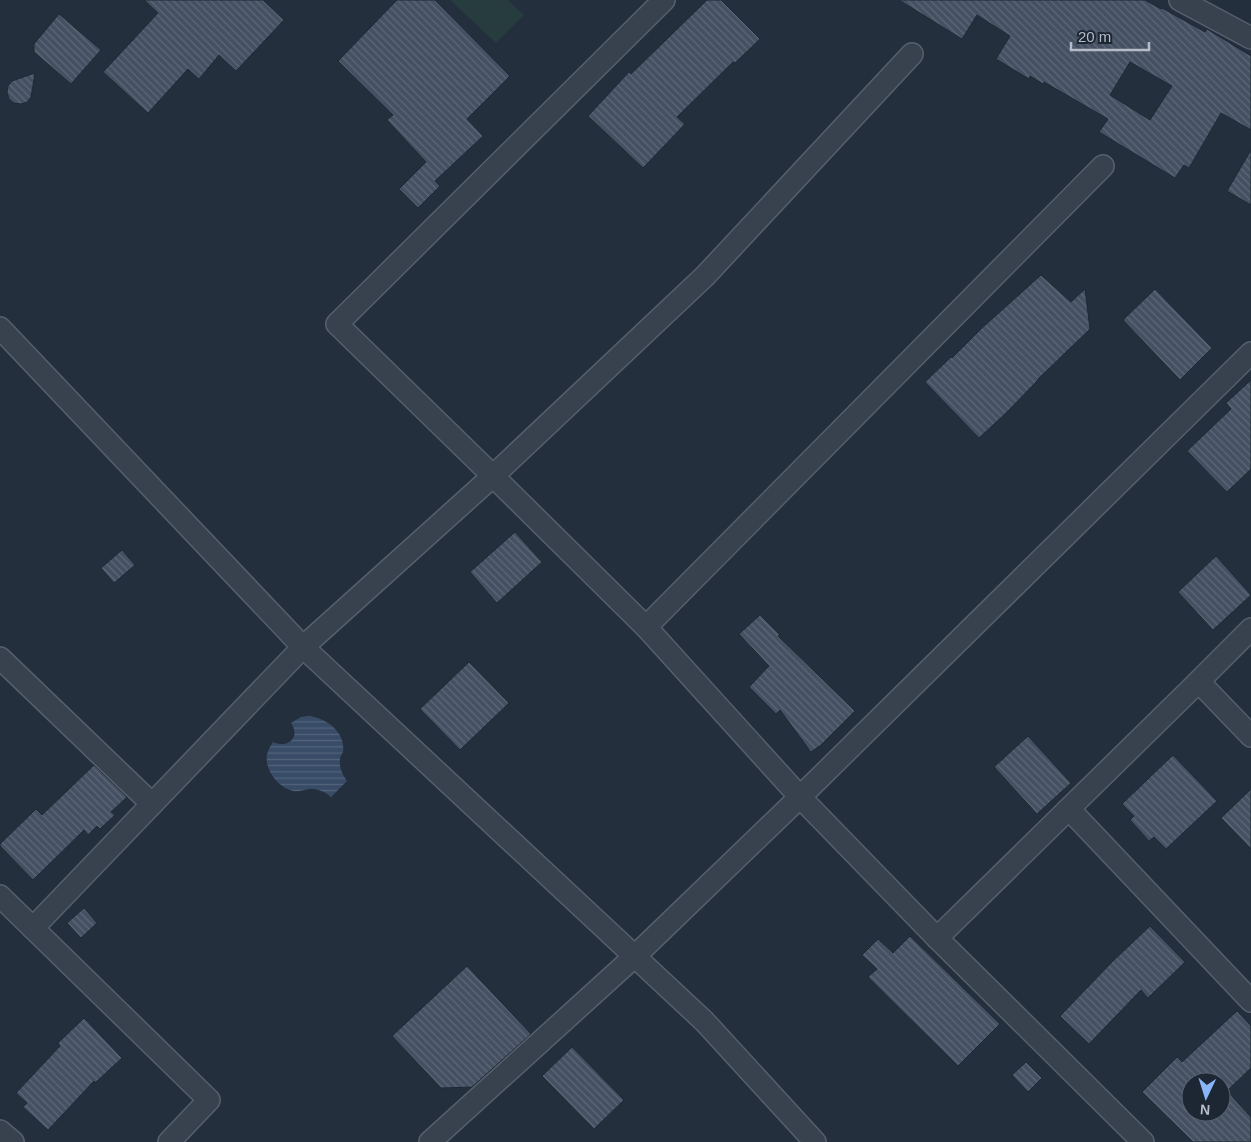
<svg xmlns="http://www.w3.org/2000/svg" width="1251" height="1142" font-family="Helvetica,sans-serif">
<defs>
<pattern id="water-rules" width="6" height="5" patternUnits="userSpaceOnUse" patternTransform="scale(1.25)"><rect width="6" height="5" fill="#394c67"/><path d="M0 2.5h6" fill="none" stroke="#53647b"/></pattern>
<pattern id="building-back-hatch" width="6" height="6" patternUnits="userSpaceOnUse" patternTransform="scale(1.25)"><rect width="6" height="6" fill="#455162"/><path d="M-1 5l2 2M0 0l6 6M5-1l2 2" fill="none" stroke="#5d6877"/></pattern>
</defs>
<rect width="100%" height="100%" fill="#242f3e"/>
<polygon fill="#263c3f" points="450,0 508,0 524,15 496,43"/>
<path fill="url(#water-rules)" d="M 309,716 C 326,718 346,732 343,752 C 342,754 340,756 340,759 C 339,767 342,774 347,781 L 331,797 C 325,792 317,788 309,789 C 302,790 297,793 290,790 C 275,785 261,764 269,749 C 270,746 272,744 273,742 C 288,749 301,737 291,723 L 301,717 Z"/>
<g fill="url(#building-back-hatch)" stroke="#1f2835" fill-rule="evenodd">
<polygon points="144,0 263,0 284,20 236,71 219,55 199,79 188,69 148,113 103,72 158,13"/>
<polygon points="397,0 435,0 510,76 467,119 483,136 435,181 440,186 418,208 399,189 426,162 387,120 393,115 338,61"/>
<polygon points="707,0 721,0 760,39 735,63 733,62 677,117 685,124 643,168 588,116 629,72 631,74"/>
<path d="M 899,0 L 1145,0 L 1161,9 L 1162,8 L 1205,32 L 1207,29 L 1251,56 L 1251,130 L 1221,113 L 1189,168 L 1184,165 L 1175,178 L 1099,132 L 1108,119 L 1044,82 L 1043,84 L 1030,76 L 1029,79 L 996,59 L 1010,36 L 977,15 L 962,39 ZM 1130,62 L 1172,86 L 1150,120 L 1110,95 Z"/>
<polygon points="59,14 101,50 71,84 34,52 34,44"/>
<polygon points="35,73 31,97 27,102 21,104 14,103 9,99 7,92 8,86 12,81"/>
<polygon points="1251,150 1251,205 1227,191"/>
<polygon points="1041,275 1071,302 1085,289 1090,329 1038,379 1038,380 1006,413 979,438 925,382 951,357 952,358 982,328"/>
<polygon points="1155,289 1212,348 1180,380 1123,320"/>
<polygon points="1251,380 1251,469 1227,492 1187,451 1231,409 1226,403"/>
<polygon points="515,532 542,562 497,603 470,572"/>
<polygon points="122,550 135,565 114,583 101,568"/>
<polygon points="1216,556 1251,595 1213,630 1178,592"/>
<polygon points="760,615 780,635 778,636 855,711 821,745 811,752 780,710 776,714 749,687 769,666 739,634"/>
<polygon points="469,662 509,703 460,750 420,709"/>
<polygon points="1028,736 1071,783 1037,814 994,767"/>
<polygon points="1173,755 1217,801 1166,849 1154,837 1149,841 1130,820 1134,816 1122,804"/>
<polygon points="94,765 127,797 111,812 115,815 100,829 97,826 88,835 84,830 33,880 0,846 0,844 36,809 42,815"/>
<polygon points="1251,789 1251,849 1221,818"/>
<polygon points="84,908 97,923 81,938 67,923"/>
<polygon points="1150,926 1185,962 1148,998 1141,990 1089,1044 1060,1016 1113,961"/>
<polygon points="910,936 1000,1024 958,1066 868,977 877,969 862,955 878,939 893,953"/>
<polygon points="467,966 531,1034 472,1087 441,1088 392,1036"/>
<path d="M 1237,1011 L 1251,1026 L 1251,1068 L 1227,1091 L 1251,1117 L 1251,1142 L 1193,1142 L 1142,1092 L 1177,1057 L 1182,1062 ZM 1191,1082 L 1221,1082 L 1221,1112 L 1191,1112 Z"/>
<polygon points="84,1018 122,1058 95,1083 94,1081 48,1130 23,1107 27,1103 16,1093 60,1046 58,1043"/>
<polygon points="572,1047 624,1100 594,1129 542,1076"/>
<polygon points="1026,1062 1042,1078 1028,1092 1012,1075"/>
</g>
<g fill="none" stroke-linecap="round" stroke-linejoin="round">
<defs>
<g id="street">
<polyline points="664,0 337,324 493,476 646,627 800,797 937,938 1143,1142"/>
<polyline points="1180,0 1251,38"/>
<polyline points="0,328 303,647 704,1021 815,1142"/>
<polyline points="646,627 1103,166"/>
<polyline points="0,658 152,804"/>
<polyline points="1199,682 1251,736"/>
<polyline points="1069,809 1251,1001"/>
<polyline points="0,896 209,1100 169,1142"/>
<polyline points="33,928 303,647 493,476 705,276 912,54"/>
<polyline points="937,938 1192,688 1251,629"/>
<polyline points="0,1131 13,1142"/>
<polyline points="430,1142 635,956 800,797 1251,353"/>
</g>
</defs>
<use href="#street" stroke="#565f6c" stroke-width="24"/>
<use href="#street" stroke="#38414e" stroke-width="21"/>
</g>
<g transform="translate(1206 1097) rotate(184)"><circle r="24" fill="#1d2633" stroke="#59626f"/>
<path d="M0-4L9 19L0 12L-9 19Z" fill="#8ab4f8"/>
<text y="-8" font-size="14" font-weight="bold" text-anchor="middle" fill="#b4bcc9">N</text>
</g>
<path d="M1071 42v8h78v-8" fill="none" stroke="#b4bcc9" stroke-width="2.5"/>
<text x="1078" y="42" font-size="15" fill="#b4bcc9" stroke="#1d2633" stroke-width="4" paint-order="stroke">20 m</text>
</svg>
